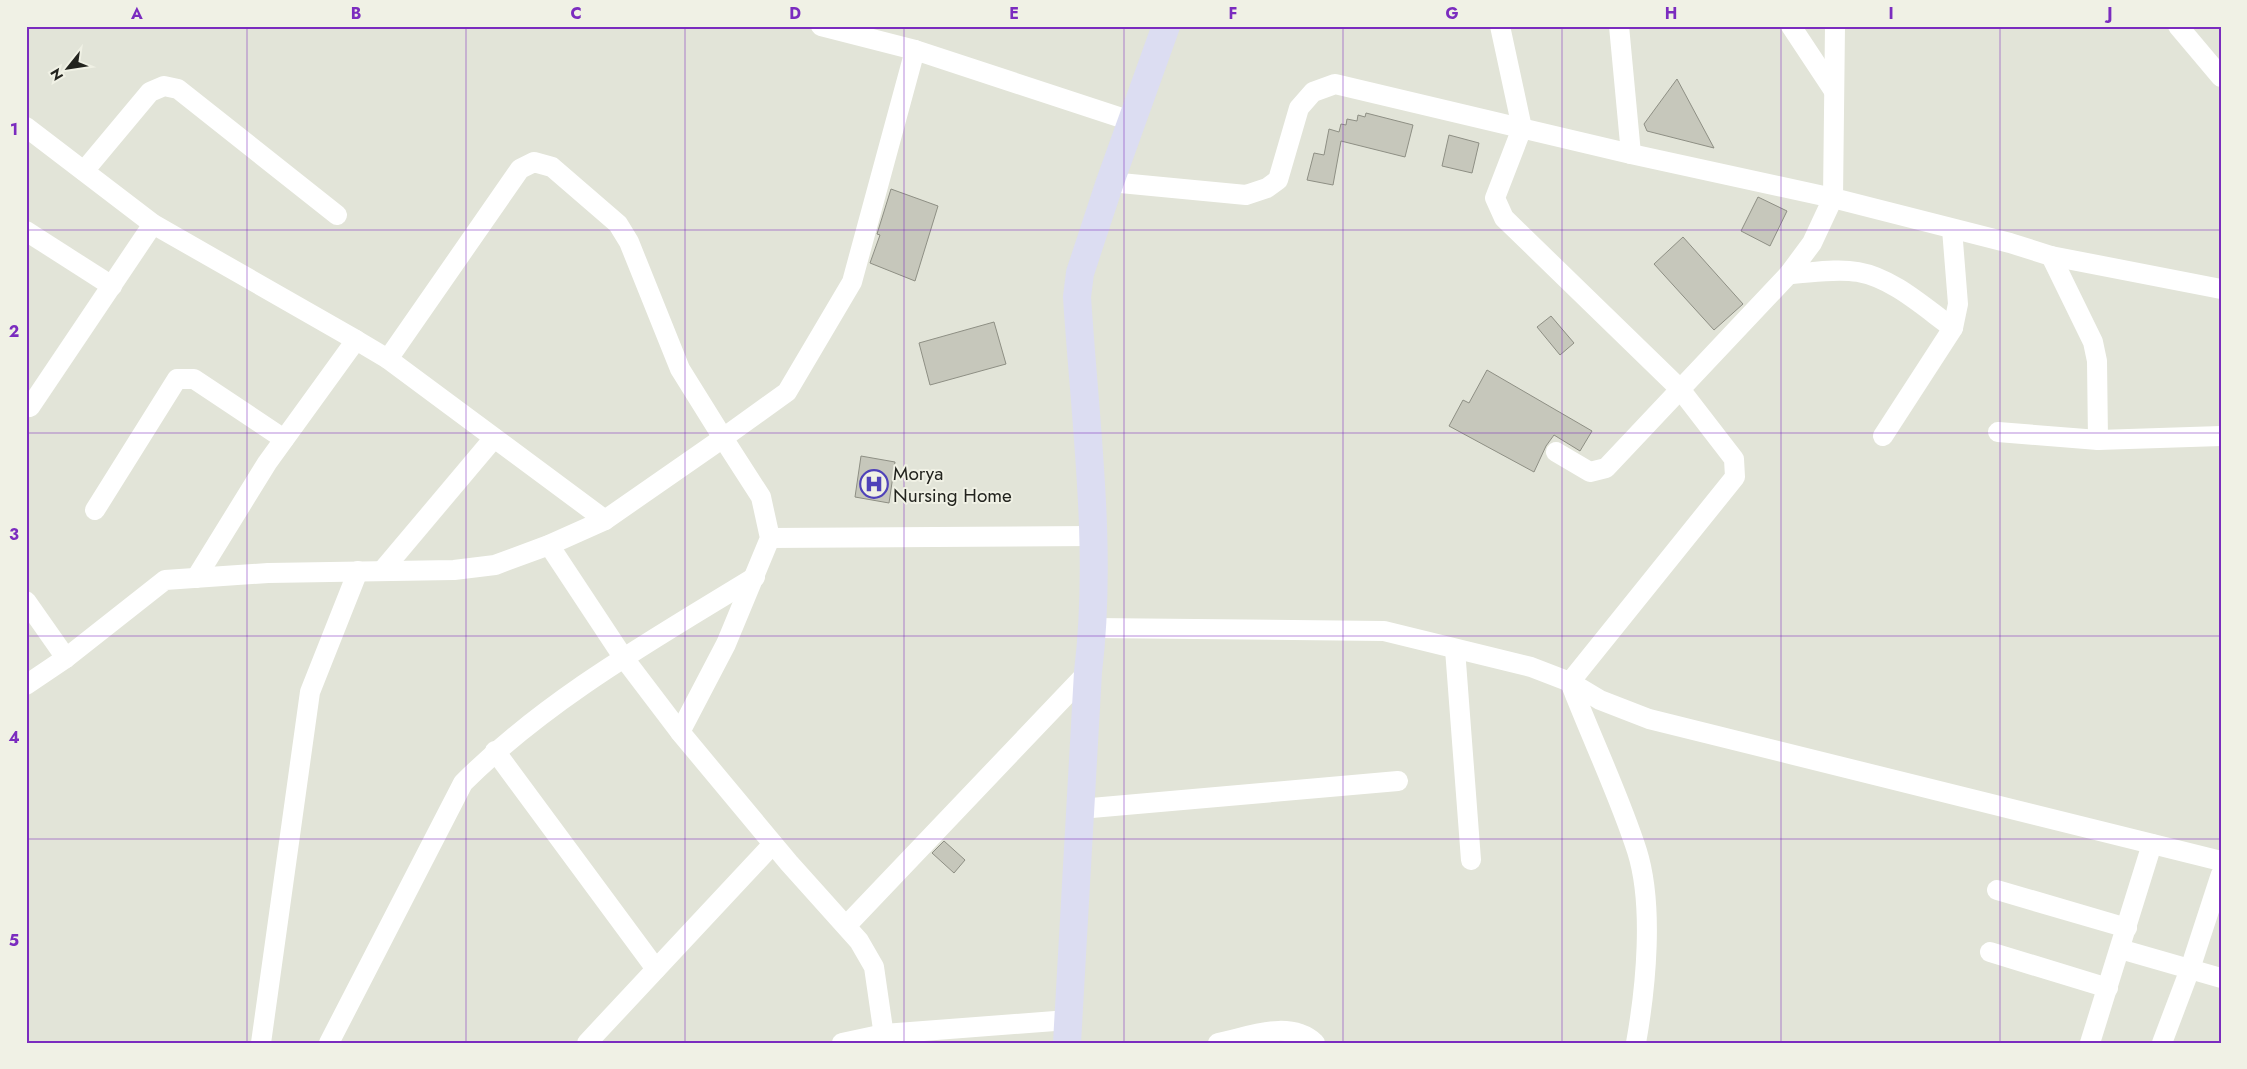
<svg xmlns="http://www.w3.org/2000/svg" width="2247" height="1069" font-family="Jost,sans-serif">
<rect width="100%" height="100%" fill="#e2e4d8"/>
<g fill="#c6c7bb" stroke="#8e8f84">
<polygon points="1677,79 1714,148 1647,131 1644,124"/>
<polygon points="1366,113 1413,125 1405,157 1341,141 1333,185 1307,180 1314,153 1324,155 1329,129 1339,132 1341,124 1346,125 1347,119 1357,121 1358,115 1365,117"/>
<polygon points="1449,135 1479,143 1472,173 1442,166"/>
<polygon points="891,189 938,206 915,281 870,263 880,235 877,234"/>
<polygon points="1758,197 1787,211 1770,246 1741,231"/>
<polygon points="1683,237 1743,304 1714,330 1654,264"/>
<polygon points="1551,316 1574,343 1560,355 1537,327"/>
<polygon points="994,322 1006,364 930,385 919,343"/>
<polygon points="1487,370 1592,431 1580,451 1554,435 1546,446 1534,472 1449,426 1463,400 1469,403"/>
<polygon points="861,456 895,462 889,503 855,497"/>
<polygon points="944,841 965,860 954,873 932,853"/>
</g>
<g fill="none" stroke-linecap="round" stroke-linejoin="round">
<g stroke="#fff" stroke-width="20">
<polyline points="821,26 915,50 1131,121"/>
<path d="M 1500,26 L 1522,128 L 1495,198 L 1504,218 L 1680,389 L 1734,459 L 1735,477 L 1570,682 C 1591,737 1619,795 1637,851 C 1654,905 1646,987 1636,1043"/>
<polyline points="1619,26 1631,154"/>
<polyline points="1791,26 1834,91"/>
<polyline points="2178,26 2221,77"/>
<polyline points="26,127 153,224 356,340"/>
<polyline points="84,171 150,92 164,86 178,89 337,215"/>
<polyline points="1110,182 1246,195 1267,188 1278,180 1299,108 1313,92 1335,84 1631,154 1833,198 2010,243 2051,256 2221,289"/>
<polyline points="26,231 112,286"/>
<polyline points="2051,256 2093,342 2097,361 2098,440"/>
<path d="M 1789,274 C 1810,273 1836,268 1858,272 C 1893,278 1925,308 1953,328"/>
<polyline points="388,359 605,520"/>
<polyline points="30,407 153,224"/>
<polyline points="1998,432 2098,440 2221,436"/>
<polyline points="1883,436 1953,328 1958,304 1952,229"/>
<polyline points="1556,452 1590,472 1606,468 1789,274 1812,243 1833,198 1835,26"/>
<polyline points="95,510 177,379 194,379 284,439"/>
<polyline points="770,538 1093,536"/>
<polyline points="549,545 623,657 680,732"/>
<polyline points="382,571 494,438"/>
<polyline points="196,578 267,463 356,340 388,359 520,169 534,162 552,167 618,224 629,242 680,369 723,438 787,392 852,282 915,50"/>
<polyline points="26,601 66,658"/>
<polyline points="1094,628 1384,631 1531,667 1570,682 1600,700 1649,719 2221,861"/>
<polyline points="1455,649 1471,860"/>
<polyline points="26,685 66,658 165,580 268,573 454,570 495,565 549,545 605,520 723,438 761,497 770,538 726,644 680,732 789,863 859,941 874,967 885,1043"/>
<polyline points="495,751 656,969"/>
<polyline points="1080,809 1398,781"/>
<polyline points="1997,890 2127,928"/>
<polyline points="846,926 1088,672"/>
<polyline points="2120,949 2221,978"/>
<polyline points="1990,952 2108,988"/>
<polyline points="261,1043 310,692 358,571"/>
<path d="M 329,1043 L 463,783 C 547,699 654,639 755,577"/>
<polyline points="587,1043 773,844"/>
<polyline points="842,1043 884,1034 1068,1020"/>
<path d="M 1218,1043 C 1249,1037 1289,1019 1315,1043"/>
<polyline points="2090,1043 2152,844"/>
<polyline points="2162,1043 2190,969 2221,874"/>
</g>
<path stroke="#dcddf2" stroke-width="28" d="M 1067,1043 L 1088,672 C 1103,549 1085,421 1077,297 L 1080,273 L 1110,182 L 1166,26"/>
</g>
<path fill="none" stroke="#7b2cbf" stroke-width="1" stroke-opacity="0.55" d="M 247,26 L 247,1043M 466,26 L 466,1043M 685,26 L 685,1043M 904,26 L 904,1043M 1124,26 L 1124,1043M 1343,26 L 1343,1043M 1562,26 L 1562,1043M 1781,26 L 1781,1043M 2000,26 L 2000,1043M 26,230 L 2221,230M 26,433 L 2221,433M 26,636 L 2221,636M 26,839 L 2221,839"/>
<defs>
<symbol id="hospital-ring" viewBox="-11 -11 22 22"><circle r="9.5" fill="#f0f1e5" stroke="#4f42b9" stroke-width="1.5"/><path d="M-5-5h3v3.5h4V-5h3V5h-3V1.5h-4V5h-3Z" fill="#4f42b9"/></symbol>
</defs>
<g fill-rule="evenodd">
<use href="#hospital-ring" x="858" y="468" width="32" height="32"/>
</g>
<g text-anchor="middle" stroke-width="4" stroke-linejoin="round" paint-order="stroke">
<g font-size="19" fill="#22231e" stroke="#f0f1e5" text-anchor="start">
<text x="893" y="480">Morya<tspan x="893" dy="22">Nursing Home</tspan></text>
</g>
</g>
<rect width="2247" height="1069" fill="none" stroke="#f0f1e5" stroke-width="55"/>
<g transform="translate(68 68) rotate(240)" stroke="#f0f1e5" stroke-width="4" paint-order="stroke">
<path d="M0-4L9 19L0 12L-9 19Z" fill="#22231e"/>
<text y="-8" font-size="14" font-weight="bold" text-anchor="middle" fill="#22231e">N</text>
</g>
<rect x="28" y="28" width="2192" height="1014" fill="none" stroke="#7b2cbf" stroke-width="2"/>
<g font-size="16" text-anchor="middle" font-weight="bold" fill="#7b2cbf">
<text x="137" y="19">A</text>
<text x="356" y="19">B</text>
<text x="576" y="19">C</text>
<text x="795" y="19">D</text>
<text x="1014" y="19">E</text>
<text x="1233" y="19">F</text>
<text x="1452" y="19">G</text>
<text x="1671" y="19">H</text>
<text x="1891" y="19">I</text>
<text x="2110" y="19">J</text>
<text x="14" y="135">1</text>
<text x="14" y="337">2</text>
<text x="14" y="540">3</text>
<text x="14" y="743">4</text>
<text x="14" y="946">5</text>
</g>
</svg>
